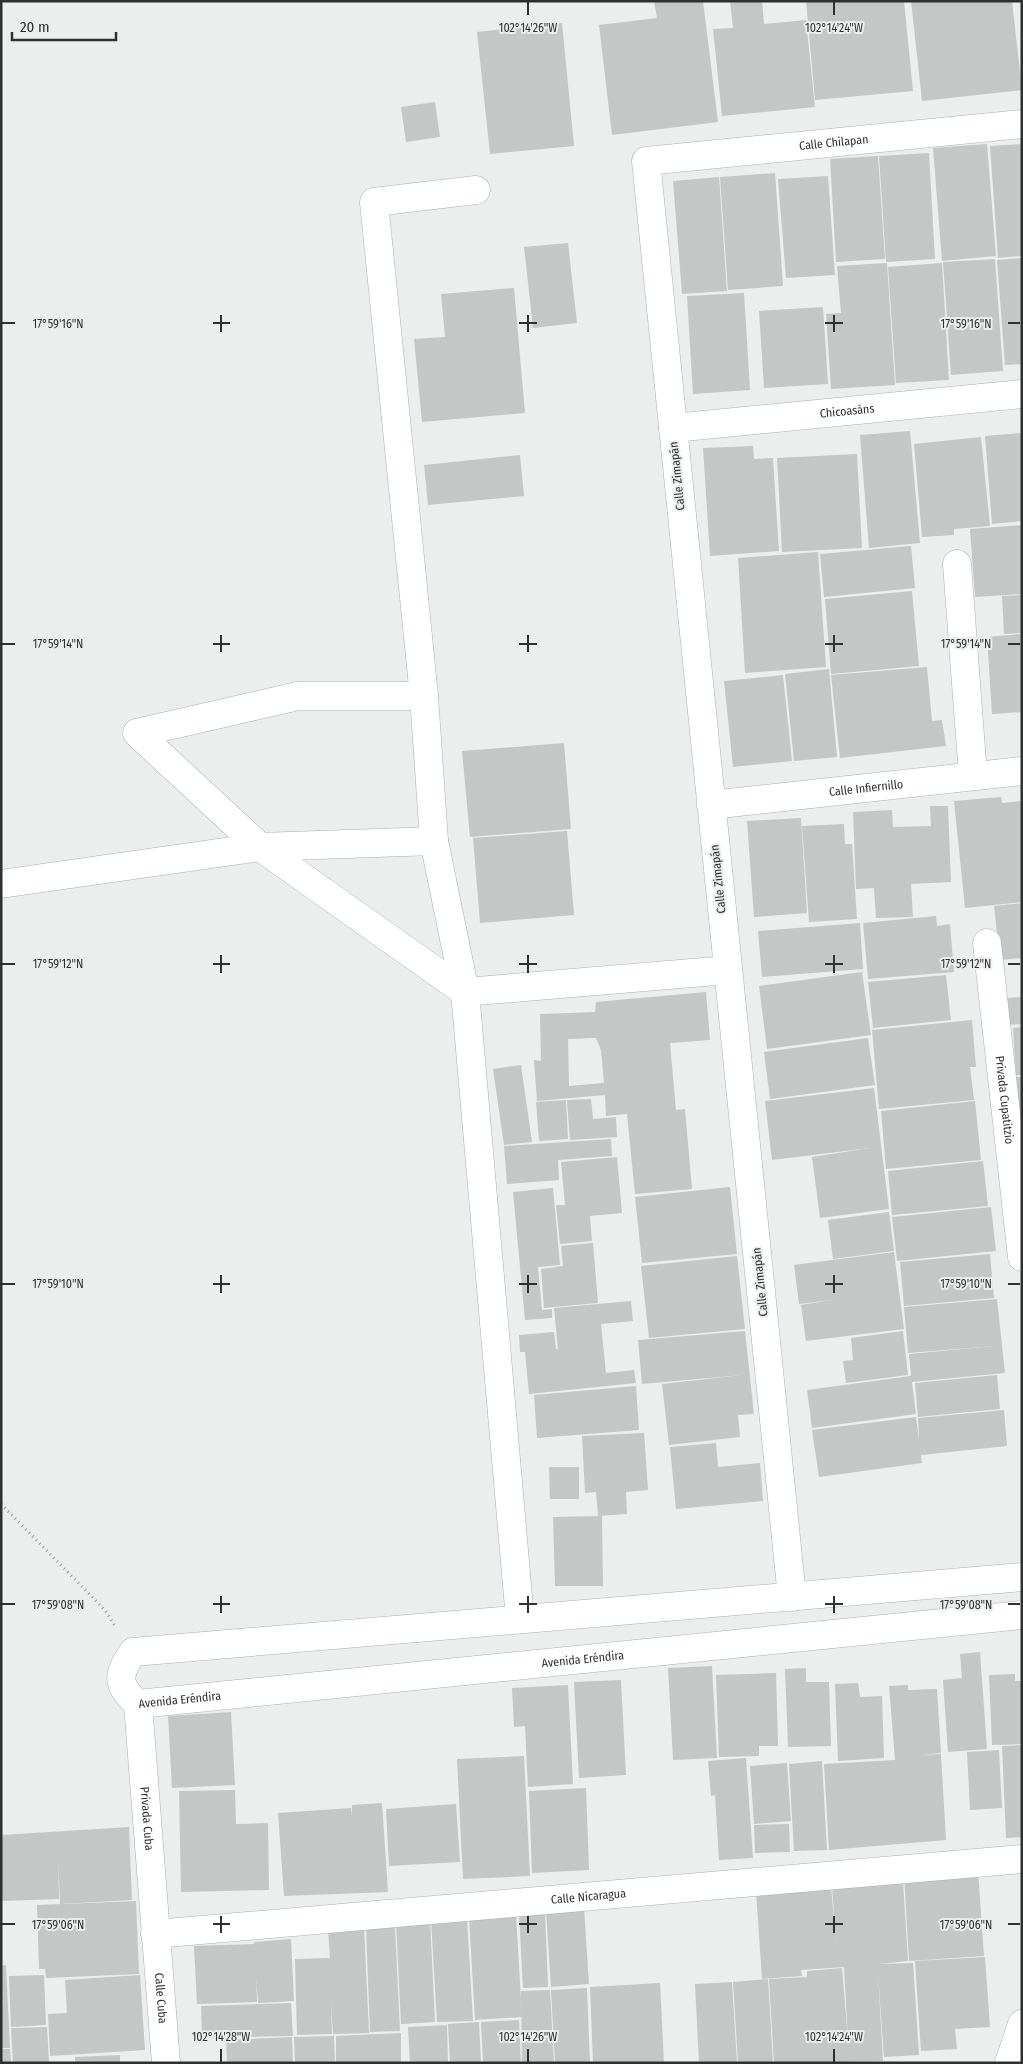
<svg xmlns="http://www.w3.org/2000/svg" width="1023" height="2064" font-family="'Fira Sans Condensed',sans-serif">
<rect width="100%" height="100%" fill="#eaeeed"/>
<g fill="#c3c7c6" fill-rule="evenodd">
<polygon points="654,1 703,1 718,122 612,135 599,25 657,18"/>
<polygon points="730,1 762,1 764,24 806,20 815,107 722,116 713,29 733,28"/>
<polygon points="806,1 904,1 913,91 815,100"/>
<polygon points="911,1 1012,1 1022,90 922,101"/>
<polygon points="562,23 574,146 490,154 477,32"/>
<polygon points="435,102 440,137 406,142 401,107"/>
<polygon points="987,144 996,256 942,261 933,148"/>
<polygon points="1022,144 1022,256 998,258 990,146"/>
<polygon points="929,153 935,259 886,262 879,156"/>
<polygon points="878,156 885,259 836,262 830,159"/>
<polygon points="775,173 783,286 728,290 720,177"/>
<polygon points="828,176 835,275 786,278 778,179"/>
<polygon points="719,177 727,291 682,294 673,181"/>
<polygon points="568,243 577,323 533,328 524,247"/>
<polygon points="1022,258 1022,364 1005,365 997,260"/>
<polygon points="995,259 1003,371 951,375 943,262"/>
<polygon points="887,263 895,385 831,389 826,314 841,313 837,266"/>
<polygon points="942,263 949,380 896,383 888,267"/>
<polygon points="514,288 525,413 422,422 414,339 445,337 441,294"/>
<polygon points="744,293 750,390 693,394 687,296"/>
<polygon points="823,307 828,384 764,388 759,311"/>
<polygon points="910,431 920,543 869,548 860,435"/>
<polygon points="1022,433 1022,521 992,524 985,436"/>
<polygon points="981,437 990,526 954,529 954,535 922,537 914,444"/>
<polygon points="753,446 754,459 773,458 779,551 710,556 703,448"/>
<polygon points="857,454 862,548 782,552 777,458"/>
<polygon points="520,455 524,496 428,505 424,465"/>
<polygon points="1022,525 1022,594 975,597 970,529"/>
<polygon points="911,546 915,588 824,597 820,554"/>
<polygon points="818,552 826,667 745,673 738,558"/>
<polygon points="912,591 919,666 831,674 825,599"/>
<polygon points="1022,595 1022,633 1004,634 1002,596"/>
<polygon points="1022,634 1022,712 992,714 987,637"/>
<polygon points="927,667 932,721 942,720 946,746 840,758 831,675"/>
<polygon points="829,669 837,757 794,761 785,674"/>
<polygon points="783,675 792,761 733,767 724,681"/>
<polygon points="564,743 571,829 470,837 462,751"/>
<polygon points="1001,797 1002,803 1022,801 1022,902 965,908 954,801"/>
<polygon points="930,806 948,806 951,882 911,884 913,917 876,918 874,888 856,889 853,812 892,810 893,827 931,826"/>
<polygon points="801,818 807,913 754,917 747,821"/>
<polygon points="844,824 845,844 852,844 857,919 809,922 802,826"/>
<polygon points="567,831 574,915 480,923 473,838"/>
<polygon points="1022,903 1022,958 1000,960 994,906"/>
<polygon points="936,916 937,926 950,924 954,972 868,979 863,923"/>
<polygon points="860,923 863,969 762,977 758,931"/>
<polygon points="862,972 871,1035 767,1049 759,986"/>
<polygon points="946,975 951,1020 873,1028 868,982"/>
<path d="M 706,992 L 710,1040 L 670,1043 L 676,1110 L 685,1109 L 692,1189 L 635,1194 L 627,1114 L 606,1116 L 605,1095 L 537,1101 L 534,1060 L 541,1061 L 540,1014 L 595,1012 L 596,1002 ZM 596,1038 L 601,1050 L 604,1083 L 569,1086 L 568,1039 Z"/>
<polygon points="1022,997 1022,1024 1007,1025 1005,998"/>
<polygon points="972,1020 976,1067 970,1067 974,1100 879,1109 872,1030"/>
<polygon points="1022,1027 1022,1075 1016,1075 1013,1028"/>
<polygon points="868,1038 875,1085 770,1099 764,1052"/>
<polygon points="521,1065 532,1142 504,1145 493,1069"/>
<polygon points="1015,1077 1022,1077 1022,1118 1017,1118"/>
<polygon points="874,1088 889,1209 820,1218 812,1157 870,1148 772,1160 765,1101"/>
<polygon points="591,1099 593,1119 616,1117 617,1137 570,1140 567,1100"/>
<polygon points="566,1100 568,1139 539,1141 536,1102"/>
<polygon points="975,1101 981,1160 886,1169 881,1111"/>
<polygon points="611,1139 612,1156 558,1160 559,1180 507,1184 504,1146"/>
<polygon points="617,1157 622,1213 590,1216 592,1241 560,1244 556,1205 565,1205 561,1162"/>
<polygon points="983,1161 988,1206 892,1215 888,1171"/>
<polygon points="730,1187 737,1254 642,1263 635,1197"/>
<polygon points="553,1188 560,1265 538,1267 542,1310 552,1309 552,1318 525,1320 513,1192"/>
<polygon points="991,1207 996,1251 897,1261 892,1217"/>
<polygon points="889,1212 894,1251 833,1259 828,1220"/>
<polygon points="593,1243 598,1303 544,1308 541,1269 563,1266 561,1246"/>
<polygon points="894,1252 904,1329 806,1341 801,1305 832,1300 799,1304 794,1265"/>
<polygon points="990,1254 994,1298 904,1306 900,1262"/>
<polygon points="737,1256 745,1329 649,1338 641,1266"/>
<polygon points="997,1299 1005,1373 912,1382 916,1414 812,1428 807,1390 911,1376 909,1354 995,1346 908,1353 904,1307"/>
<polygon points="631,1301 633,1321 601,1324 606,1373 634,1370 636,1383 529,1394 525,1352 520,1352 519,1335 554,1332 556,1349 558,1349 554,1308"/>
<polygon points="745,1331 754,1414 738,1415 740,1437 669,1445 662,1384 742,1375 642,1384 638,1340"/>
<polygon points="903,1331 908,1375 846,1383 843,1361 853,1360 851,1338"/>
<polygon points="997,1375 1000,1409 918,1417 915,1383"/>
<polygon points="636,1386 639,1430 537,1438 534,1395"/>
<polygon points="1004,1410 1007,1446 921,1455 922,1463 819,1477 812,1430 916,1417 919,1440 918,1418"/>
<polygon points="644,1433 648,1490 626,1492 627,1514 598,1516 596,1492 585,1493 582,1436"/>
<polygon points="716,1443 718,1467 760,1463 763,1501 676,1509 670,1447"/>
<polygon points="549,1467 579,1467 579,1499 550,1499"/>
<polygon points="602,1516 603,1586 555,1586 553,1517"/>
<polygon points="980,1652 987,1749 948,1752 943,1680 962,1678 960,1654"/>
<polygon points="712,1666 717,1758 673,1760 668,1668"/>
<polygon points="806,1668 806,1682 829,1682 831,1746 788,1747 785,1669"/>
<polygon points="776,1673 778,1746 759,1746 759,1756 719,1757 716,1675"/>
<polygon points="1015,1674 1015,1681 1022,1681 1022,1744 992,1745 989,1675"/>
<polygon points="621,1680 626,1775 579,1778 574,1682"/>
<polygon points="858,1683 860,1697 882,1696 884,1758 838,1761 835,1684"/>
<polygon points="568,1685 573,1784 528,1787 525,1726 514,1727 512,1688"/>
<polygon points="908,1685 908,1690 937,1689 941,1753 920,1755 941,1754 946,1840 829,1850 824,1764 895,1760 889,1686"/>
<polygon points="231,1712 235,1785 172,1788 168,1716"/>
<polygon points="1022,1745 1022,1837 1006,1838 1002,1746"/>
<polygon points="999,1750 1002,1808 970,1810 967,1752"/>
<polygon points="524,1756 530,1876 463,1879 457,1759"/>
<polygon points="746,1758 753,1858 719,1860 715,1795 711,1796 708,1761"/>
<polygon points="822,1761 827,1850 794,1851 789,1764"/>
<polygon points="787,1763 791,1821 754,1824 750,1766"/>
<polygon points="586,1788 589,1870 532,1873 529,1791"/>
<polygon points="235,1790 236,1824 268,1823 269,1890 181,1892 179,1791"/>
<polygon points="382,1803 388,1892 284,1896 278,1813 351,1808 352,1817 352,1805"/>
<polygon points="456,1804 460,1862 389,1866 386,1809"/>
<polygon points="789,1824 790,1852 755,1853 754,1825"/>
<polygon points="129,1827 132,1900 60,1904 58,1856 59,1899 1,1901 1,1835"/>
<polygon points="978,1870 984,1956 909,1961 904,1874"/>
<polygon points="903,1881 908,1961 879,1964 913,1963 919,2055 884,2057 878,1973 883,2061 774,2063 769,1979 807,1977 807,1971 842,1968 848,2040 844,1967 801,1970 802,1976 762,1979 756,1891 831,1886 836,1945 832,1885"/>
<polygon points="136,1901 139,1974 46,1978 45,1969 39,1969 37,1905"/>
<polygon points="584,1907 589,1984 551,1987 546,1910"/>
<polygon points="545,1912 548,1987 523,1988 519,1914"/>
<polygon points="516,1914 522,2017 475,2020 469,1917"/>
<polygon points="467,1919 473,2021 437,2022 431,1920"/>
<polygon points="430,1920 435,2022 401,2024 396,1922"/>
<polygon points="395,1926 400,2031 370,2032 366,1927"/>
<polygon points="364,1927 369,2033 333,2034 331,2001 332,2034 297,2035 295,1959 330,1958 328,1929"/>
<polygon points="291,1939 294,2001 258,2003 256,1978 257,2002 197,2004 194,1946 254,1944 254,1942"/>
<polygon points="985,1957 990,2027 955,2029 957,2049 921,2051 915,1961"/>
<polygon points="6,1965 10,2048 1,2048 1,1966"/>
<polygon points="44,1975 46,2025 11,2027 9,1976"/>
<polygon points="140,1975 145,2050 50,2056 48,2014 67,2013 65,1980"/>
<polygon points="768,1979 773,2063 738,2063 733,1982"/>
<polygon points="732,1982 737,2063 699,2063 695,1984"/>
<polygon points="660,1983 664,2063 593,2063 590,1987"/>
<polygon points="587,1988 590,2063 555,2063 551,1990"/>
<polygon points="550,1990 554,2063 522,2063 521,1991"/>
<polygon points="291,2003 293,2036 202,2038 201,2006"/>
<polygon points="519,2020 521,2063 483,2063 481,2022"/>
<polygon points="479,2022 481,2063 450,2063 448,2024"/>
<polygon points="447,2025 448,2063 410,2063 408,2027"/>
<polygon points="47,2027 49,2063 13,2063 11,2028"/>
<polygon points="401,2033 401,2063 336,2063 336,2036"/>
<polygon points="334,2036 335,2063 295,2063 294,2037"/>
<polygon points="292,2037 293,2063 227,2063 226,2040"/>
<polygon points="1,2049 10,2049 11,2063 1,2063"/>
<polygon points="120,2055 120,2063 75,2063 75,2057"/>
</g>
<g fill="none" stroke-linecap="round" stroke-linejoin="round">
<defs>
<g id="minor">
<polyline points="476,190 374,202 424,696 434,841 465,992 520,1619"/>
<path id="s1" d="M 673,428 L 1022,394"/>
<polyline points="957,564 973,776"/>
<polyline points="424,696 298,696 137,733 260,847 434,841"/>
<path id="s2" d="M 711,805 L 1022,771"/>
<polyline points="1,884 260,847 465,992 728,970"/>
<path id="s3" d="M 987,943 L 1022,1257"/>
<path id="s4" d="M 1022,1577 L 133,1652 C 117,1675 116,1685 138,1704 L 1022,1615"/>
<path id="s5" d="M 792,1597 L 646,161 L 1022,124"/>
<path id="s6" d="M 138,1704 L 166,2063"/>
<path id="s7" d="M 155,1934 L 1022,1859"/>
<polyline points="1009,2063 1022,2024"/>
</g>
</defs>
<use href="#minor" stroke="#abafae" stroke-width="29"/>
<polyline stroke="#959897" stroke-width="3" stroke-dasharray="1 4" stroke-linecap="butt" points="1,1504 105,1610 115,1626"/>
<use href="#minor" stroke="#fff" stroke-width="28"/>
</g>
<path fill="none" stroke="#2f3030" stroke-width="2" d="M 528,2 L 528,15M 834,2 L 834,15M 221,315 L 221,332M 528,315 L 528,332M 834,315 L 834,332M 2,323 L 15,323M 213,323 L 230,323M 519,323 L 537,323M 825,323 L 843,323M 1008,323 L 1020,323M 221,635 L 221,652M 528,635 L 528,652M 834,635 L 834,652M 2,644 L 15,644M 213,644 L 230,644M 519,644 L 537,644M 825,644 L 843,644M 1008,644 L 1020,644M 221,955 L 221,973M 528,955 L 528,973M 834,955 L 834,973M 2,964 L 15,964M 213,964 L 230,964M 519,964 L 537,964M 825,964 L 843,964M 1008,964 L 1020,964M 221,1275 L 221,1293M 528,1275 L 528,1293M 834,1275 L 834,1293M 2,1284 L 15,1284M 213,1284 L 230,1284M 519,1284 L 537,1284M 825,1284 L 843,1284M 1008,1284 L 1020,1284M 221,1596 L 221,1613M 528,1596 L 528,1613M 834,1596 L 834,1613M 2,1604 L 15,1604M 213,1604 L 230,1604M 519,1604 L 537,1604M 825,1604 L 843,1604M 1008,1604 L 1020,1604M 221,1916 L 221,1933M 528,1916 L 528,1933M 834,1916 L 834,1933M 2,1924 L 15,1924M 213,1924 L 230,1924M 519,1924 L 537,1924M 825,1924 L 843,1924M 1008,1924 L 1020,1924M 221,2049 L 221,2062M 528,2049 L 528,2062M 834,2049 L 834,2062"/>
<g text-anchor="middle" stroke-width="4" stroke-linejoin="round" paint-order="stroke">
<g font-size="12" fill="#2f3030" stroke="#eaeeed">
<text dy="4" stroke="none"><textPath href="#s5" startOffset="1632">Calle Chilapan</textPath></text>
<text dy="4" stroke="none"><textPath href="#s1" startOffset="175">Chicoasáns</textPath></text>
<text transform="translate(677 476) rotate(-96)" y="4">Calle Zimapán</text>
<text dy="4" stroke="none"><textPath href="#s2" startOffset="156">Calle Infiernillo</textPath></text>
<text transform="translate(718 879) rotate(-96)" y="4">Calle Zimapán</text>
<text dy="4" stroke="none"><textPath href="#s3" startOffset="158">Privada Cupatitzio</textPath></text>
<text transform="translate(760 1282) rotate(-96)" y="4">Calle Zimapán</text>
<text dy="4" stroke="none"><textPath href="#s4" startOffset="1400">Avenida Eréndira</textPath></text>
<text dy="4" stroke="none"><textPath href="#s4" startOffset="995">Avenida Eréndira</textPath></text>
<text dy="4" stroke="none"><textPath href="#s6" startOffset="115">Privada Cuba</textPath></text>
<text dy="4" stroke="none"><textPath href="#s7" startOffset="435">Calle Nicaragua</textPath></text>
<text dy="4" stroke="none"><textPath href="#s6" startOffset="295">Calle Cuba</textPath></text>
</g>
</g>
<g font-size="12" text-anchor="middle" fill="#2f3030" stroke="#eaeeed" stroke-width="4" stroke-linejoin="round" paint-order="stroke">
<text x="528" y="32">102°14'26"W</text>
<text x="834" y="32">102°14'24"W</text>
<text x="58" y="328">17°59'16"N</text>
<text x="966" y="328">17°59'16"N</text>
<text x="58" y="648">17°59'14"N</text>
<text x="966" y="648">17°59'14"N</text>
<text x="58" y="968">17°59'12"N</text>
<text x="966" y="968">17°59'12"N</text>
<text x="58" y="1288">17°59'10"N</text>
<text x="966" y="1288">17°59'10"N</text>
<text x="58" y="1609">17°59'08"N</text>
<text x="966" y="1609">17°59'08"N</text>
<text x="58" y="1929">17°59'06"N</text>
<text x="966" y="1929">17°59'06"N</text>
<text x="221" y="2041">102°14'28"W</text>
<text x="528" y="2041">102°14'26"W</text>
<text x="834" y="2041">102°14'24"W</text>
</g>
<rect width="1023" height="2064" fill="none" stroke="#2f3030" stroke-width="5"/>
<path d="M12 32v8h104v-8" fill="none" stroke="#2f3030" stroke-width="2.5"/>
<text x="20" y="32" font-size="15" fill="#2f3030" stroke="#eaeeed" stroke-width="4" paint-order="stroke">20 m</text>
</svg>
